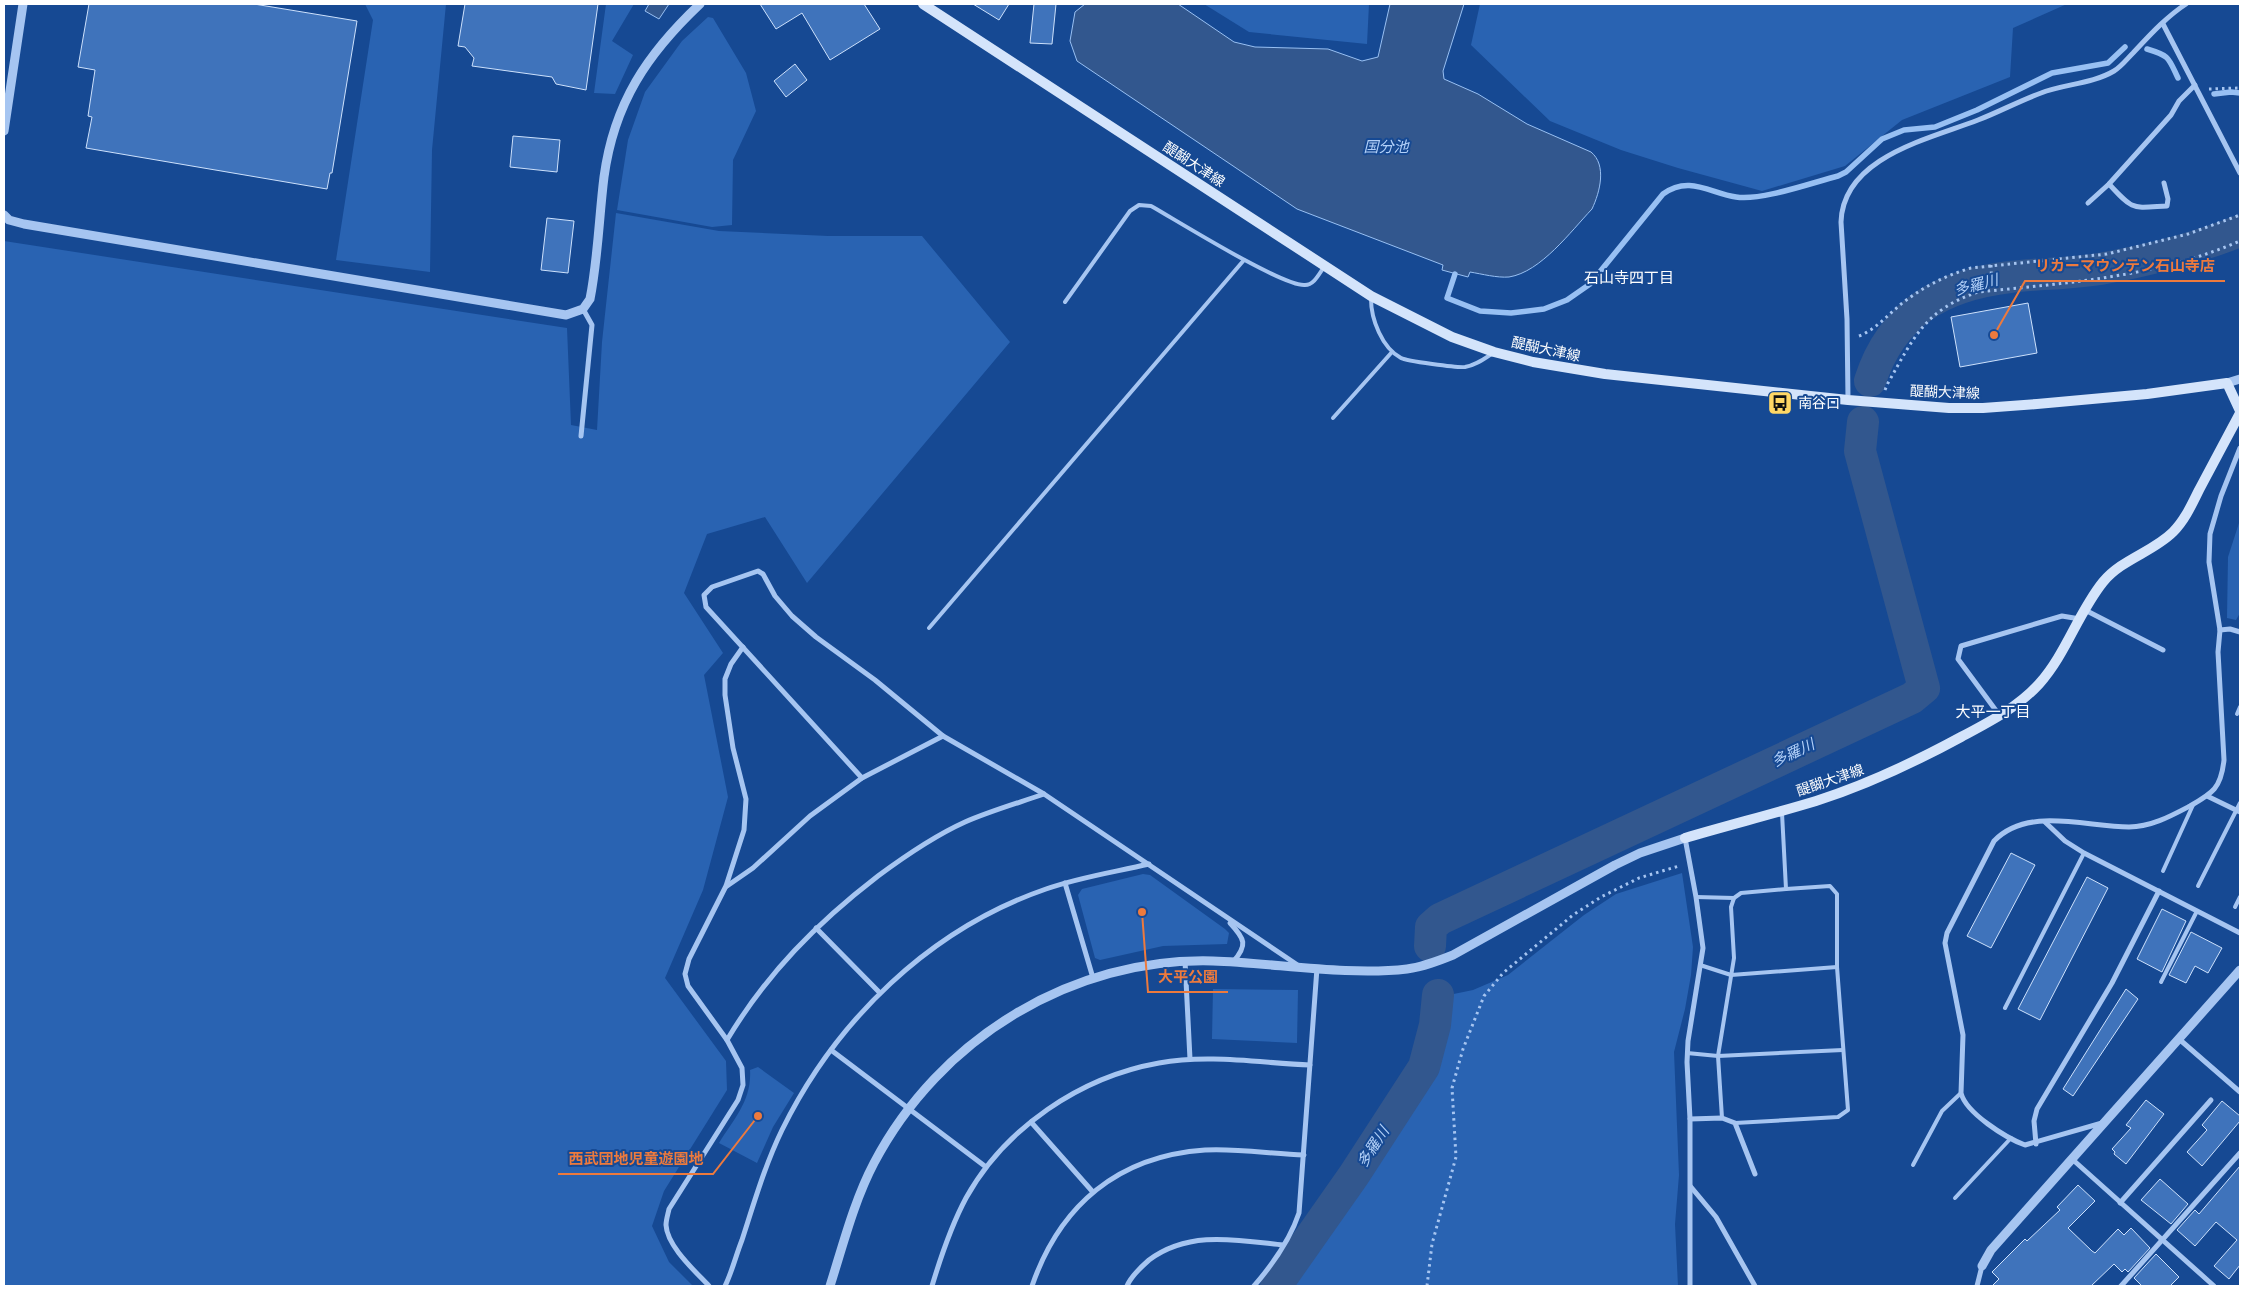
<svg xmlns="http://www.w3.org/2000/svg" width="2244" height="1290" font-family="Montserrat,'Noto Sans JP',sans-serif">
<rect width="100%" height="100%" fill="#164993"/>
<g fill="#2963b2">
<polygon points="365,4 446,4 432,150 430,272 336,260 373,20"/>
<polygon points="606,4 634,4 612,41 633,55 615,94 594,93"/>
<polygon points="1204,4 1369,4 1367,44 1249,32"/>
<polygon points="1480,4 2067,4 2013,28 2010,77 1902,120 1845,166 1762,191 1678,168 1621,150 1550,121 1471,45"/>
<polygon points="708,17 713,18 746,73 756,111 733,160 732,225 712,227 617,210 628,140 645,92 682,41"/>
<polygon points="616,213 719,231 828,236 922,236 1010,342 807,583 765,517 707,534 684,593 723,653 704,675 728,797 703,890 665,978 726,1061 727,1090 664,1191 652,1226 669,1262 693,1286 4,1286 4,241 567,328 571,425 597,430 602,342"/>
<polygon points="2240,520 2240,613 2236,620 2227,618 2228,557"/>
<polygon points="1682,873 1693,947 1691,975 1685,1009 1674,1052 1679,1175 1675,1224 1678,1286 1284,1286 1430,1070 1444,996 1473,990 1508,975 1584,915 1616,894"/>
<polygon points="1143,874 1150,875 1225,929 1229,933 1227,944 1163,946 1100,960 1095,958 1078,895 1082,889"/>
<polygon points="1213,989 1298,990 1297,1043 1212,1039"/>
<path d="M 758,1067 L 794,1093 L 773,1127 L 757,1163 L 719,1143 C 734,1119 752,1100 750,1070 Z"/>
</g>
<g fill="#32578e" stroke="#98c0f3">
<polygon points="649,4 669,4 659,19 645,11"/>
<path d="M 1085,4 L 1178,4 L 1234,42 L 1255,47 L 1328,49 L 1362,61 L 1378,57 L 1390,4 L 1464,4 L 1443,71 L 1444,79 L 1478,94 L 1527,124 L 1591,152 C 1607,165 1600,192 1592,209 C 1571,231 1541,272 1509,277 C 1497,278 1482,274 1470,272 L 1468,277 L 1442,270 L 1443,265 L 1297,209 L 1077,61 L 1070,41 L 1075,12 Z"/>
</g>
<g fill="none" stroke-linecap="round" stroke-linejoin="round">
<g stroke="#98c0f3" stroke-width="5.5">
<path d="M 2147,49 C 2170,56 2168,57 2178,78"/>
<polyline points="2214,94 2231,92 2240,93"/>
<path d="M 1455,274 L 1447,298 L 1480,311 L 1511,313 L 1544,309 L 1567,300 L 1590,284 L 1663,194 C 1689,175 1710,193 1736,197 C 1761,201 1811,183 1838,176 L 1846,172 L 1882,139 L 1904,130 L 1935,127 L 1977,110 L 2052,73 L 2108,63 L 2125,47"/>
</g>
<g stroke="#32578e" stroke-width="32">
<path d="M 1870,381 C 1892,313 1942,285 2010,277 C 2041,273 2074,274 2105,268 C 2150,260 2197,248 2240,231"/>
<polyline points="1430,946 1431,927 1440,919 1912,698 1924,688 1860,451 1863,422"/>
<polyline points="1276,1286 1354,1175 1424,1067 1435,1025 1438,995"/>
</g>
</g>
<g fill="#3f73bb" stroke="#cde1fc">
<polygon points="89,4 254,4 357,21 332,173 330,173 327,189 86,148 92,117 88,116 95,70 78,67"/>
<polygon points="465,4 598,4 586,90 556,84 552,77 472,66 474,58 465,47 458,46"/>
<polygon points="760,4 864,4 880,29 830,60 802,13 776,29"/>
<polygon points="973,4 1009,4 999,20"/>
<polygon points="1034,4 1056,4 1052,44 1030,43"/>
<polygon points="795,64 807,80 786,97 774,81"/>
<polygon points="513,136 560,140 557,172 510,167"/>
<polygon points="547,218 574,221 568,273 541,270"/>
<polygon points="2028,303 2037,353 1960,367 1951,317"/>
<polygon points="2011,853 2035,865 1991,948 1967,936"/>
<polygon points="2087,877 2108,888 2040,1020 2018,1009"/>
<polygon points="2162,909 2186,921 2162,972 2137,959"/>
<polygon points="2191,932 2222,948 2208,973 2195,966 2186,983 2169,975"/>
<polygon points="2126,989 2138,999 2073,1096 2063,1089"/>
<polygon points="2146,1100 2164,1114 2126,1164 2114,1154 2115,1152 2112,1149 2131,1128 2126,1125"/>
<polygon points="2222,1101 2240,1116 2240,1121 2202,1166 2187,1152 2207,1130 2202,1125"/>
<polygon points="2240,1166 2240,1265 2229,1279 2214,1266 2237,1240 2216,1222 2195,1246 2177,1230 2195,1210 2199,1214"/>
<polygon points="2160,1179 2188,1204 2171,1224 2141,1200"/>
<polygon points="2078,1185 2095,1201 2068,1228 2092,1251 2095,1253 2118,1229 2124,1235 2131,1228 2150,1248 2128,1272 2125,1269 2122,1272 2114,1264 2091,1286 1992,1286 1999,1279 1992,1272 2025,1239 2027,1241 2060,1210 2057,1207"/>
<polygon points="2156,1254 2179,1277 2170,1286 2142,1286 2134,1278"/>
</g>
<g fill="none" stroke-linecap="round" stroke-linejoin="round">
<g stroke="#a6c5f1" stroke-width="3" stroke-dasharray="2.5 4" stroke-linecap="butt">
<polyline points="2209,89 2240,88"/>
<polyline points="1991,265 1992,291"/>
<path d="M 1859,336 C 1877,329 1889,313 1905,301 C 1925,286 1947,275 1971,268 L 2107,254 L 2188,234 L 2240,215"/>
<path d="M 1885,390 L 1888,383 C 1914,337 1925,310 1978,292 C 2067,283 2157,277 2240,241"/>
<polyline points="1427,1286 1432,1244 1456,1157 1452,1088 1463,1049 1484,996 1503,973 1573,915 1601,897 1639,878 1679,866"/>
</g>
<g stroke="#a6c5f1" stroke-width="4">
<path d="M 1371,299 C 1371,319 1382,348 1401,358 C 1406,361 1458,368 1465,367 C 1476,365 1484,359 1493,353"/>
<path d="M 1065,302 L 1130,211 L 1139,205 L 1151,206 C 1176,220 1283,287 1305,285 C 1314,285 1319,274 1324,267"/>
<polyline points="1333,418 1392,352"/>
<polyline points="929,628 1244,260"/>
<polyline points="2237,714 2240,707"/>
<polyline points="2163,871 2193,805"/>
<polyline points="2198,886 2240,803"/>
<polyline points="1696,897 1734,898"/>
<polyline points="2235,907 2240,897"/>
<polyline points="1700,965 1731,975 1837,967"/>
<polyline points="2161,982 2197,911"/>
<polyline points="2005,1008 2084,853"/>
<polyline points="1687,1053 1718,1056 1843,1050"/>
<polyline points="1722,1118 1718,1056 1734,958 1731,907 1734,898 1741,893 1786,889 1782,813"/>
<polyline points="1735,1123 1838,1117 1848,1110 1837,967 1837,894 1830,886 1786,889"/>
<polyline points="1913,1165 1942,1111 1961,1093"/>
<polyline points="1955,1198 2011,1138"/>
</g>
<g stroke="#a6c5f1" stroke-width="5">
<polyline points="2163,24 2240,173"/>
<path d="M 2109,184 C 2134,211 2131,208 2167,206 L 2168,199 L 2164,183"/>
<polyline points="2088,203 2109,184 2171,115 2179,101 2195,85"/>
<path d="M 1848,399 L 1847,319 L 1841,222 C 1843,157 1929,139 1978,120 C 1999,112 2019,101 2041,93 C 2064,84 2092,84 2114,71 C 2121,67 2127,59 2133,53 C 2149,36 2166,17 2186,4"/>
<polyline points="581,436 592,325 583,309"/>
<polyline points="2085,610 2163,650"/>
<polyline points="2220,630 2230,629 2240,632"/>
<polyline points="2000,716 1958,659 1961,646 2062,616 2080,619"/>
<polyline points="862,778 706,607 704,595 712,587 758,571 763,574 775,596 792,616 816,637 875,680 943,736 1044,794 1299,966"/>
<polyline points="2207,796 2240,812"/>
<polyline points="2045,822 2065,841 2084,853 2240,933"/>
<polyline points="1685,838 1696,897 1703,948 1688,1041 1687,1062 1690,1119 1690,1286"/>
<polyline points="1065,883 1093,978"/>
<polyline points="727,886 753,868 810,816 862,778 943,736"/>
<path d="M 1230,923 C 1245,939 1248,945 1233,962"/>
<polyline points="816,928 880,993"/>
<polyline points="1185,961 1190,1059"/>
<polyline points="2179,1039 2240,1092"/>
<path d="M 727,1040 C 767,973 817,923 878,876 C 905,856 934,836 965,822 C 990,811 1018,803 1044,794"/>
<polyline points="831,1050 986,1167"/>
<polyline points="1690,1119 1722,1118 1735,1123 1755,1174"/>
<polyline points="1031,1122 1092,1191"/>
<path d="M 2102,1123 L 2025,1145 C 2006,1138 1966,1113 1961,1093 L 1963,1035 L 1945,943 L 1947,933 L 1994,841 C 2028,806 2086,827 2129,827 C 2151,827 2171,816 2190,806 C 2213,793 2221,788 2224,760 L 2218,652 L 2220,630 L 2209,562 L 2210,534 L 2221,496 L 2240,448"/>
<polyline points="2036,1144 2034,1121 2037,1109 2112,983 2159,891"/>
<polyline points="2072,1159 2214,1286"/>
<polyline points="1691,1187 1716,1217 1755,1286"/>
<polyline points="2120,1203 2211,1100"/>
<path d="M 709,1286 C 695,1271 667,1246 666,1225 C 666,1220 668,1214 669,1209 L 738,1100 L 743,1085 L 742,1068 L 727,1040 L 688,986 L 685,974 L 689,959 L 726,886 L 744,830 L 746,799 L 733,748 L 725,695 L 725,679 L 731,664 L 743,647"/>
<path d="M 725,1286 C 732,1272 736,1255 742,1240 C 754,1203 765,1165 782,1130 C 836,1020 930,929 1046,889 C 1080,877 1115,872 1149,864"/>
<path d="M 932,1286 C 941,1256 951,1226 966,1198 C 1005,1128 1080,1077 1159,1063 C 1208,1054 1261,1063 1310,1065"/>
<path d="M 1032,1286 C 1060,1205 1118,1156 1205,1150 C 1236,1148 1272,1154 1304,1155"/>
<path d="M 1127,1286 C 1131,1276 1141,1267 1149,1260 C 1189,1230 1237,1240 1283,1245"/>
<path d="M 1254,1286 C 1273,1264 1290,1240 1299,1213 L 1317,968"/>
<polyline points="1977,1286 1982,1266"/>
<polyline points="2121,1286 2240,1153"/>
</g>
<g stroke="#a6c5f1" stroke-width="9">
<polyline points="4,131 23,4"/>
<path d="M 4,215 L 9,220 L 24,224 L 566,315 L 583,309 L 590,299 C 598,259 599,217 604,177 C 614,103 647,54 700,4"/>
<polyline points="2227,383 2240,379"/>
<polyline points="1982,1266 1991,1250 2240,970"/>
<path d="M 830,1286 C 843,1245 854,1201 874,1163 C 939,1039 1072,957 1213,961 C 1275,963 1347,976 1407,969 C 1423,967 1438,961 1453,955 L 1615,865 L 1640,853 L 1685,838"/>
</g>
<g stroke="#d4e4fb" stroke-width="10">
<polyline points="923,4 1371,296 1452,337 1494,352 1533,362 1605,374 1848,400 1949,408 1983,408 2037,404 2147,394 2227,383 2240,411"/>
<path d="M 1685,838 C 1729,825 1773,814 1816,801 C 1866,785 1915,762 1961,737 C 1989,722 2017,708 2039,684 C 2066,654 2078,613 2103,582 C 2122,559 2153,552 2173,532 C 2185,520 2192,504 2199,490 C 2213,464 2226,439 2240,413"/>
</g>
</g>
<defs>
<symbol id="bus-square" viewBox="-11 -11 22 22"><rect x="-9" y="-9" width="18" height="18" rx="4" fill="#ffd765" stroke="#164993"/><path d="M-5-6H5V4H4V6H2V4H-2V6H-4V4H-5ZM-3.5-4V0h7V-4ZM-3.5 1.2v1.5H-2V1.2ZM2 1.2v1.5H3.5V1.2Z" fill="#111"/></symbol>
</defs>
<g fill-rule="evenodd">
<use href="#bus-square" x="1766" y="389" width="28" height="28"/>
</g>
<g text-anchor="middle" stroke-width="4" stroke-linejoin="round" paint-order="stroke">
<g font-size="14" fill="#fff" stroke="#164993">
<text transform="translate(1194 164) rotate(33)" y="5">醍醐大津線</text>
<text transform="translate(1546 349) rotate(12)" y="5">醍醐大津線</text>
<text transform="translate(1945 392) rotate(2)" y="5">醍醐大津線</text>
<text transform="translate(1830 780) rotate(-19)" y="5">醍醐大津線</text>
</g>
<g font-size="14" fill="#fff" stroke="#164993" text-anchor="start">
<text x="1798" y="408">南谷口</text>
</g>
<g font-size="15" font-style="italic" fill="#b2d0f8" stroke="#164993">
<text x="1386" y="152">国分池</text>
<text transform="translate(1976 285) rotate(-14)" y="5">多羅川</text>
<text transform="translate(1793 753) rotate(-25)" y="5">多羅川</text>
<text transform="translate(1373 1147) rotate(-57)" y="5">多羅川</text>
</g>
<g font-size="15" fill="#fff" stroke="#164993">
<text x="1629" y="283">石山寺四丁目</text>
<text x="1993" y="717">大平一丁目</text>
</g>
</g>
<path fill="none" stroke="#ed7a3d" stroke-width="2" d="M1994 335L2025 281H2225M1142 912L1148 992H1228M758 1116L713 1174H558"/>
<g fill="#ed7a3d" stroke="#164993" stroke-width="2">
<circle cx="1994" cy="335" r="5"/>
<circle cx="1142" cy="912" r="5"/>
<circle cx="758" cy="1116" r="5"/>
</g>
<g font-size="15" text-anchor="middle" font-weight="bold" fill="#ed7a3d" stroke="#164993" stroke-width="4" stroke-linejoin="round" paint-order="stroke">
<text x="2125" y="271">リカーマウンテン石山寺店</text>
<text x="1188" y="982">大平公園</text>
<text x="636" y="1164">西武団地児童遊園地</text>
</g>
<rect width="2244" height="1290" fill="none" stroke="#ffffff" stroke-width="10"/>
</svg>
